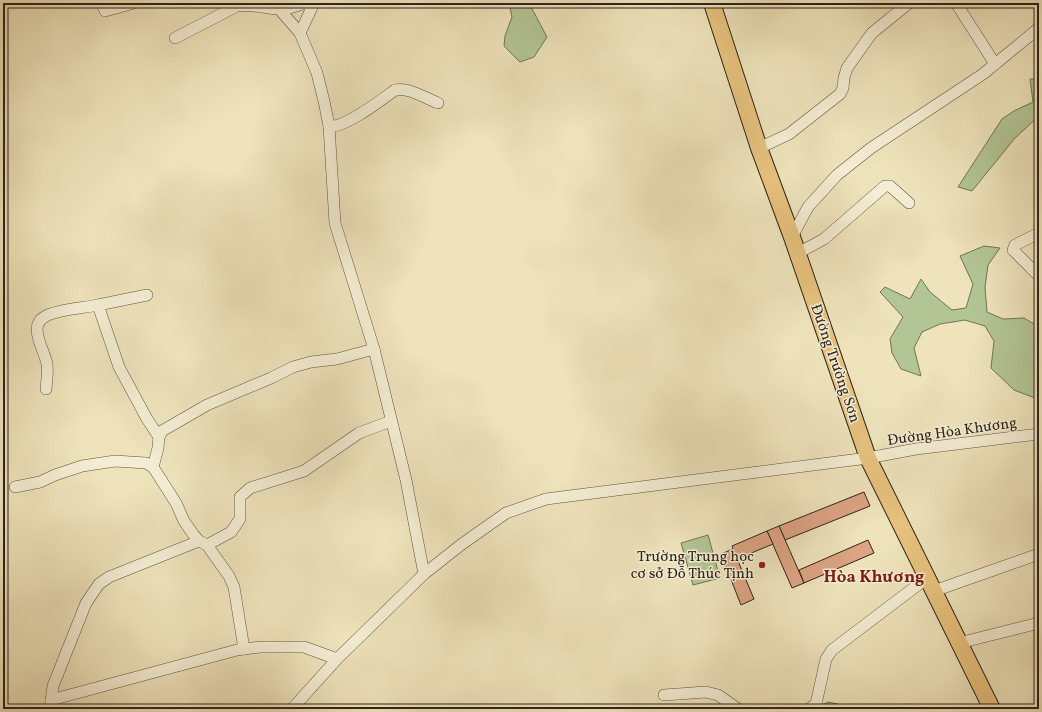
<svg xmlns="http://www.w3.org/2000/svg" width="1042" height="712" font-family="Vollkorn,serif">
<rect width="100%" height="100%" fill="#eee3bb"/>
<filter id="stains"><feTurbulence type="fractalNoise" baseFrequency=".005" numOctaves="4"/><feColorMatrix values="0 0 0 0 .2 0 0 0 0 .09 0 0 0 0 .02 0 0 0 .5 -.17"/></filter>
<radialGradient id="worn" r=".72"><stop offset=".6" stop-color="#630" stop-opacity="0"/><stop offset="1" stop-color="#630" stop-opacity=".3"/></radialGradient>
<g fill="#b3c595" stroke="#707458">
<polygon points="509,3 529,3 547,37 534,57 520,62 504,46 505,36 512,17"/>
<polygon points="1030,79 1039,79 1039,116 1015,138 972,191 958,187 1002,119 1014,111 1033,102"/>
<polygon points="984,246 1000,248 988,265 985,287 987,312 1003,319 1024,318 1039,327 1039,412 1035,398 1014,390 991,368 994,341 985,326 965,320 940,324 922,332 914,348 921,376 901,369 892,353 890,339 903,317 880,292 885,287 910,299 921,279 930,292 952,310 966,308 973,284 960,256"/>
<polygon points="708,535 720,578 693,585 681,543"/>
<polygon points="828,702 838,704 843,709 815,709"/>
</g>
<g fill="#dda383" stroke="#2d231a">
<polygon points="864,492 870,506 785,540 779,526"/>
<polygon points="779,526 804,583 792,588 767,531"/>
<polygon points="767,531 773,544 737,559 732,546"/>
<polygon points="868,540 874,553 804,583 799,570"/>
<polygon points="733,549 754,599 741,605 721,554"/>
</g>
<g fill="none" stroke-linecap="round" stroke-linejoin="round">
<defs>
<g id="minor">
<polyline points="102,3 105,11 134,3"/>
<polyline points="314,3 300,33 317,73 324,101 329,126 335,223 374,349 406,480 424,574"/>
<polyline points="956,3 995,64"/>
<polyline points="280,10 300,33"/>
<path d="M 175,38 L 237,6 C 252,4 264,8 279,9 C 287,10 298,5 307,3"/>
<path d="M 329,126 C 344,129 381,100 395,90 C 409,87 425,98 438,103"/>
<polyline points="759,148 789,134 840,94 843,88 844,78 847,68 872,33 909,3"/>
<polyline points="1039,233 1015,245 1013,250 1039,276"/>
<polyline points="792,237 808,207 837,175 871,148 983,74 1039,28"/>
<polyline points="798,253 824,239 885,186 890,186 909,203"/>
<polyline points="98,305 147,295"/>
<path d="M 46,389 C 47,380 48,372 47,364 C 44,349 27,325 46,316 C 59,309 84,308 98,305 L 119,367 L 147,419 L 159,437"/>
<polyline points="153,467 158,448 159,437 162,431 207,405 271,378 293,367 311,362 337,359 374,349"/>
<polyline points="15,487 40,482 55,475 82,466 115,461 146,463 153,467 176,503 184,521 193,534 199,541 207,545 229,576 234,587 244,649"/>
<polyline points="207,545 231,532 240,519 240,497 250,488 304,471 359,433 391,421"/>
<polyline points="934,591 1039,554"/>
<polyline points="959,643 1039,623"/>
<polyline points="664,695 706,692 718,695 738,709"/>
<polyline points="51,700 237,650 260,647 304,647 337,659"/>
<polyline points="50,709 53,686 86,603 99,584 109,577 199,541"/>
<polyline points="292,709 337,659 424,574 462,544 506,513 546,499 868,458 916,449 1039,434"/>
<polyline points="809,709 816,704 826,659 832,650 927,578"/>
</g>
<polyline id="highway" points="712,3 759,148 792,237 868,458 992,709"/>
</defs>
<use href="#minor" stroke="#5d5342" stroke-width="12"/>
<use href="#highway" stroke="#2d231a" stroke-width="18"/>
<use href="#minor" stroke="#f4edd3" stroke-width="11"/>
<use href="#highway" stroke="#e7c27e" stroke-width="16"/>
</g>
<circle fill="#8f2418" stroke="#f4edd3" stroke-width="1.5" cx="762" cy="565" r="4"/>
<g text-anchor="middle" stroke-width="3" stroke-linejoin="round" paint-order="stroke">
<g font-size="15" fill="#2d231a" stroke="#f4edd3">
<text transform="translate(836 363) rotate(71)" y="5">Đường Trường Sơn</text>
<text transform="translate(952 431) rotate(-8)" y="5">Đường Hòa Khương</text>
</g>
<g font-size="15" fill="#2d231a" stroke="#f4edd3" text-anchor="end">
<text x="754" y="561">Trường Trung học<tspan x="754" dy="17">cơ sở Đỗ Thúc Tịnh</tspan></text>
</g>
<g font-size="17" font-weight="bold" fill="#7a1f14" stroke="#f4edd3">
<text x="874" y="582">Hòa Khương</text>
</g>
</g>
<rect width="1042" height="712" fill="none" stroke="#eee3bb" stroke-width="16"/>
<rect x="4" y="4" width="1034" height="704" fill="none" stroke="#2d231a" stroke-width="2"/>
<rect x="8" y="8" width="1026" height="696" fill="none" stroke="#2d231a"/>
<rect width="100%" height="100%" filter="url(#stains)"/>
<rect width="100%" height="100%" fill="url(#worn)"/>
</svg>
